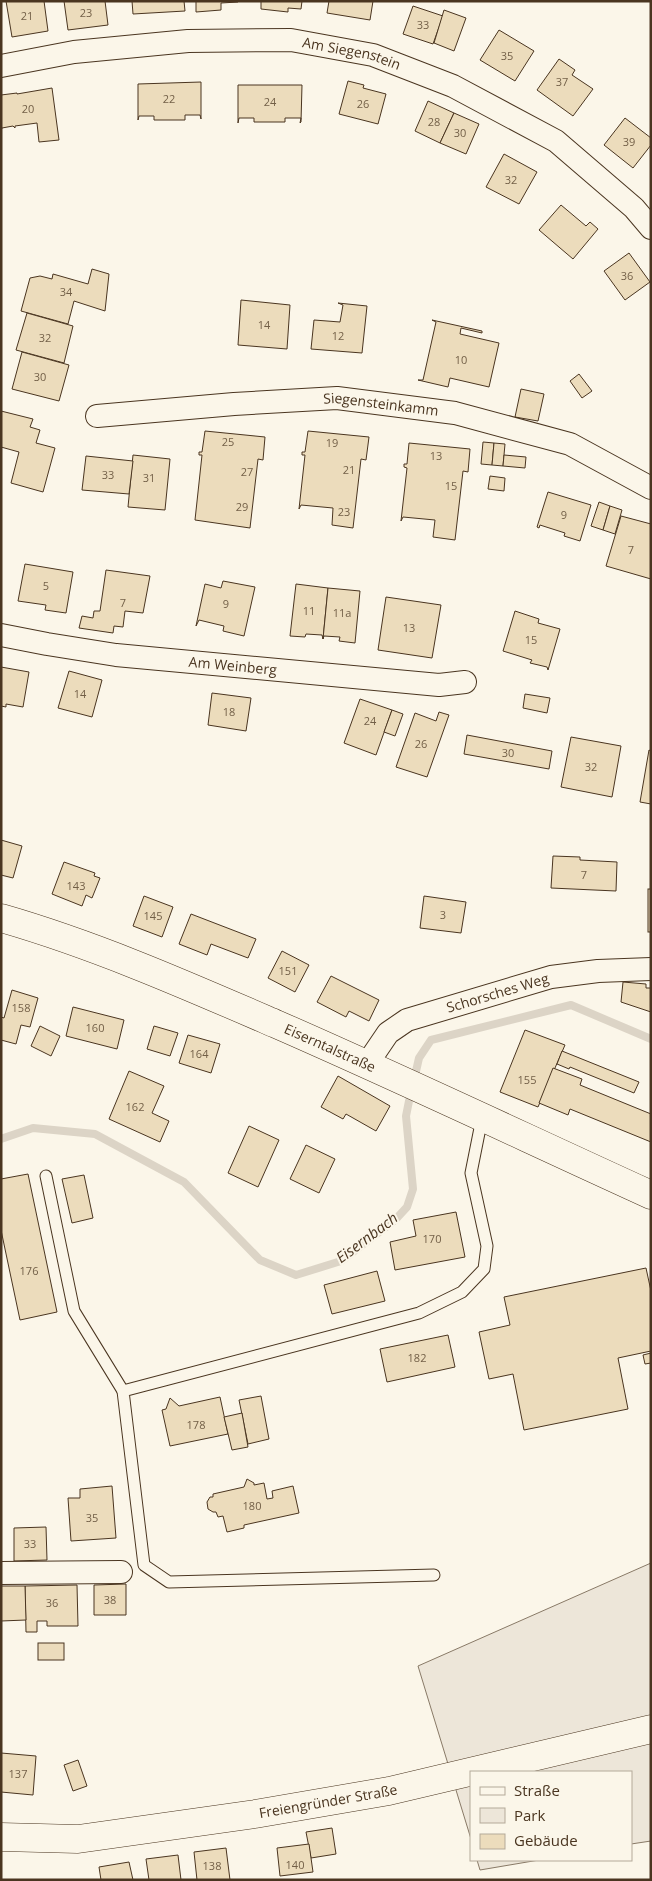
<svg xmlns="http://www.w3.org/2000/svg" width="652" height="1881" font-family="'Open Sans',sans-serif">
<rect width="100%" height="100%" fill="#fbf6e9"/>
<g fill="#ede6d9" stroke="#887966">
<polygon points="651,1563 651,1841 631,1844 631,1772 471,1772 471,1839 418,1666"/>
<polygon points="477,1860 539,1860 480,1870"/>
</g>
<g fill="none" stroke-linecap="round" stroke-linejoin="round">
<g stroke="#dcd4c6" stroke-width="8">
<polyline points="414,1080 419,1058 431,1040 571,1005 651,1039"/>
<polyline points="1,1139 33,1128 95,1134 184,1182 260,1260 296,1275 341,1261 395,1220 407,1207 413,1189 406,1116 411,1091"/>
</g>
</g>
<g fill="#ecdcbc" stroke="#4a3520">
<polygon points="6,1 44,1 48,31 12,37"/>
<polygon points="64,1 105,1 108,25 68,30"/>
<polygon points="132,1 184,1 185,11 133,14"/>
<polygon points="196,1 238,1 238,2 221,3 221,10 196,12"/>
<polygon points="261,1 302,1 301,9 288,8 288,12 261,9"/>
<polygon points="329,1 373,1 370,20 327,13"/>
<polygon points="413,6 443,16 433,44 403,34"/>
<polygon points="444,10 466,18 454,51 434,43"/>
<polygon points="499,30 534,51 515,81 480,60"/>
<polygon points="559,59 575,70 572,75 593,89 573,116 537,90"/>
<polygon points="348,81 364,85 363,88 386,94 378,124 339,114"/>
<polygon points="201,82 201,119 200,115 185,115 185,120 154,120 154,116 139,116 138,120 138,84"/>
<polygon points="238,85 302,85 301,122 300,123 301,118 285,118 285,122 254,122 254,118 239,118 238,123"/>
<polygon points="52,88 59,140 39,142 37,123 15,126 15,128 13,126 2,128 1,130 1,95 17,93 17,94"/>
<polygon points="428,101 454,113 440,143 415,131"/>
<polygon points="454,113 479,124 466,154 440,143"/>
<polygon points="625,118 651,138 651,145 633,168 604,145"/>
<polygon points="504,154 537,172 519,204 486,187"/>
<polygon points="561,205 586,226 590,222 598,229 573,259 539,230"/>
<polygon points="629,253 650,282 625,300 604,271"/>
<polygon points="92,269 109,274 105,311 74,301 68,324 21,311 30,278 40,276 52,279 53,274 88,284"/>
<polygon points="241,300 290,305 287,349 238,345"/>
<polygon points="338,303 367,306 362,353 311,349 314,320 340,322 343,305"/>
<polygon points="27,313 73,326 64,363 16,350"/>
<polygon points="432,320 482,331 482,333 461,328 460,334 499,343 489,387 450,378 448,387 418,380 423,380 436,322"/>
<polygon points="22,352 69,365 59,401 12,389"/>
<polygon points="579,374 592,391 582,398 570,381"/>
<polygon points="521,389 544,394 538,421 515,417"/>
<polygon points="1,411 33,419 30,427 40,430 36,443 55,448 43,492 11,483 19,452 1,447"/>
<polygon points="205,431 265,437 263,460 258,459 250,528 195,520 202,455 199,455 199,452 202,452"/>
<polygon points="308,431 369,437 366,460 361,459 353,528 332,525 333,508 301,505 299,509 305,455 302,455 302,452 305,452"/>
<polygon points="483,442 494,443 492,465 481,464"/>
<polygon points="409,443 470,449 468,472 463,471 455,540 433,537 435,520 403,517 401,521 407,468 404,467 404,464 407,464"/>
<polygon points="494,443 505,444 503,466 492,465"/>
<polygon points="133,455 170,459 165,510 128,507"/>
<polygon points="504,455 526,457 525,468 503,466"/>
<polygon points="86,456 133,461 129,494 82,490"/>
<polygon points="490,476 505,478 504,491 488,489"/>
<polygon points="548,492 591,505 580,541 564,536 565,533 540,525 539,528 537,527"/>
<polygon points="599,502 610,506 603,530 591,526"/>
<polygon points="610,506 622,510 615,534 603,530"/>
<polygon points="621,516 651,524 651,579 606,566"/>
<polygon points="25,564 73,572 66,613 45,610 46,605 18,601"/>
<polygon points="106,570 150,576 143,613 125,611 123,627 114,626 113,633 79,628 82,616 93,618 94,611 100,611"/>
<polygon points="223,581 255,587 244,636 223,631 224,626 199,620 196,626 205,584 221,588"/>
<polygon points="296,584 328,588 323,639 322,635 306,634 305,637 290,636"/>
<polygon points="328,588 360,591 355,643 339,641 340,637 324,636 323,639"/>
<polygon points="386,597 441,605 432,658 378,650"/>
<polygon points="515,611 539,619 538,623 560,629 548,670 547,667 530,663 532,660 503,651"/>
<polygon points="1,667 29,672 23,707 6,704 6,707 1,706"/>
<polygon points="69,671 102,680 92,717 58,708"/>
<polygon points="212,693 251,698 246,731 208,725"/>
<polygon points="525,694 550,698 547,713 523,708"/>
<polygon points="360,699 392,710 376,755 344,743"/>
<polygon points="392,710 403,714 395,736 384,732"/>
<polygon points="439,712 449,715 427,777 396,767 415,713 436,721"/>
<polygon points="467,735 552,751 549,769 464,754"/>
<polygon points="571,737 621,746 612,797 561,787"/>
<polygon points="649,750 651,751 651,804 640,802"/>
<polygon points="1,840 22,846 13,878 1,875"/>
<polygon points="553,856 580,857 580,860 617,862 616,891 551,888"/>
<polygon points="64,862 95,873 94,876 100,878 92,898 86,895 82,906 52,894"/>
<rect x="648" y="889" width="3" height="43"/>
<polygon points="144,896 173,907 162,937 133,926"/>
<polygon points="424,896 466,902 461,933 420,928"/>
<polygon points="191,914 256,939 248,958 211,944 207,955 179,944"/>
<polygon points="282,951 309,965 295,992 268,978"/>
<polygon points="331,976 379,1000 369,1021 349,1011 346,1017 317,1002"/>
<polygon points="623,982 646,984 646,988 651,988 651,1012 621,1002"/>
<polygon points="12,990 38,998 30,1027 21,1025 16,1044 1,1040 1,1017 4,1018"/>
<polygon points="73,1007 124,1020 117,1049 66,1036"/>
<polygon points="40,1026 60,1036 51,1056 31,1046"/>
<polygon points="154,1026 178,1033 170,1056 147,1049"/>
<polygon points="525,1030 565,1045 538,1107 500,1092"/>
<polygon points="188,1035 220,1044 211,1073 179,1063"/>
<polygon points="562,1051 639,1082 634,1093 570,1067 569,1069 557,1064"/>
<polygon points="553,1068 582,1079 580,1085 651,1114 651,1142 570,1109 568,1115 539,1103"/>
<polygon points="129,1071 164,1086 152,1113 169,1121 160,1142 109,1119"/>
<polygon points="338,1076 390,1106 376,1131 346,1114 343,1119 321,1107"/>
<polygon points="249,1126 279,1140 258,1187 228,1173"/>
<polygon points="306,1145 335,1159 319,1193 290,1179"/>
<polygon points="28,1174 57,1312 20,1320 1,1230 1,1179"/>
<polygon points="84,1175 93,1218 72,1223 62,1179"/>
<polygon points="456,1212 465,1257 395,1270 390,1242 416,1236 413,1220"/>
<polygon points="646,1268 651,1291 651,1351 618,1358 628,1409 524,1430 513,1374 489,1379 479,1332 510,1325 504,1297"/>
<polygon points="377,1271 385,1301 332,1314 324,1285"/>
<polygon points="448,1335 455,1367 387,1382 380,1349"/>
<polygon points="651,1353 651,1363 645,1364 643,1355"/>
<polygon points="261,1396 269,1439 248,1444 239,1400"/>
<polygon points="220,1397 228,1434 170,1446 162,1410 166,1409 170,1398 179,1406"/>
<polygon points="242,1413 248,1447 232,1450 224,1417"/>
<polygon points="247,1479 254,1483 254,1485 264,1483 267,1499 273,1498 272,1491 293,1486 299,1513 244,1525 244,1528 227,1532 223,1516 218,1517 216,1512 213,1512 208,1509 207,1502 210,1497 213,1497 213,1494 244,1487"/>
<polygon points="112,1486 116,1538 71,1541 68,1498 80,1498 80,1489"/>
<polygon points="46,1527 47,1560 14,1561 14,1528"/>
<polygon points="126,1584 126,1615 94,1615 94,1585"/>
<polygon points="77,1585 78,1626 47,1626 47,1621 37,1621 37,1632 26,1632 25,1586"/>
<polygon points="1,1586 25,1586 26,1620 1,1621"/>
<rect x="38" y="1643" width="26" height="17"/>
<polygon points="1,1753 36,1756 33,1795 1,1792"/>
<polygon points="78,1760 87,1786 73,1791 64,1765"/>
<polygon points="332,1828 336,1854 311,1858 306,1832"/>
<polygon points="309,1844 313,1872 280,1876 277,1848"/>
<polygon points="226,1848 230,1880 197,1880 194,1852"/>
<polygon points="178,1855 181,1880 149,1880 146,1859"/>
<polygon points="129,1862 133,1880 101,1880 99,1867"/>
</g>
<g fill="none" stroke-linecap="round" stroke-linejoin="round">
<defs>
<g id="service">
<polyline points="46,1176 74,1311 123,1391"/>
<polyline points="434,1575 169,1582 144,1565 123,1391 419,1313 462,1292 484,1269 487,1246 471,1173 482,1118"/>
</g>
<g id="minor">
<path id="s1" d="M 1,66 L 74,52 L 188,41 L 291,40 L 373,55 L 453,86 L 556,141 L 634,208 L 651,228"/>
<path id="s2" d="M 97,416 L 234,404 L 337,398 L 455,413 L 570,444 L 651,488"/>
<path id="s3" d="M 1,635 L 47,644 L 116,655 L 439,685 L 465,682"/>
<path id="s4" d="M 367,1064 L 388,1033 L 407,1020 L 551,977 L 598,971 L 651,969"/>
<polyline points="1,1573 121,1572"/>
</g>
<g id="secondary">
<path id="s5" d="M 1,918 C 95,945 186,985 276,1024 C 402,1079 526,1138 651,1195"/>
<path id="s6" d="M 1,1837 L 78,1839 L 255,1814 L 389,1791 L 651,1729"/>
</g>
</defs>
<use href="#service" stroke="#4a3520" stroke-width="13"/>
<use href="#minor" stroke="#4a3520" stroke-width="24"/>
<use href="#secondary" stroke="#4a3520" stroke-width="29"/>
<use href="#service" stroke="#fbf6e9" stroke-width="11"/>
<use href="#minor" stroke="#fbf6e9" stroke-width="22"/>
<use href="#secondary" stroke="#fbf6e9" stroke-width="28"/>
</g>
<g text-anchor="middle" stroke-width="4" stroke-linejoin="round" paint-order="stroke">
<g font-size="11" fill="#725f47">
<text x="86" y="17">23</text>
<text x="27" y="20">21</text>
<text x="423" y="29">33</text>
<text x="507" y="60">35</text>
<text x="562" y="86">37</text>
<text x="169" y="103">22</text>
<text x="270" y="106">24</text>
<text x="363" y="108">26</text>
<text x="28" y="113">20</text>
<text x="434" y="126">28</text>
<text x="460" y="137">30</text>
<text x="629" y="146">39</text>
<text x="511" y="184">32</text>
<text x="627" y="280">36</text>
<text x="66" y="296">34</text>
<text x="264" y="329">14</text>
<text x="338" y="340">12</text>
<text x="45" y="342">32</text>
<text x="461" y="364">10</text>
<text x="40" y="381">30</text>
<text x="228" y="446">25</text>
<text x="332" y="447">19</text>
<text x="436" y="460">13</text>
<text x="349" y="474">21</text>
<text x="247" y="476">27</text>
<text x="108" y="479">33</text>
<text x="149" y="482">31</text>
<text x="451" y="490">15</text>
<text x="242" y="511">29</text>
<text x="344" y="516">23</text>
<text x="564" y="519">9</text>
<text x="631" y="554">7</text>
<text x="46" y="590">5</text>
<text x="123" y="607">7</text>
<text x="226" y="608">9</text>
<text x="309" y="615">11</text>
<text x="342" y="617">11a</text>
<text x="409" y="632">13</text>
<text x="531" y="644">15</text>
<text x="80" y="698">14</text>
<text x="229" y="716">18</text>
<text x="370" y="725">24</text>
<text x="421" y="748">26</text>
<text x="508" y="757">30</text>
<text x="591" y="771">32</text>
<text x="584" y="879">7</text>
<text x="76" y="890">143</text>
<text x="443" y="919">3</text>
<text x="153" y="920">145</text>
<text x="288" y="975">151</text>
<text x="21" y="1012">158</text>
<text x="95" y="1032">160</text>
<text x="199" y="1058">164</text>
<text x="527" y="1084">155</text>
<text x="135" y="1111">162</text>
<text x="432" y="1243">170</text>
<text x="29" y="1275">176</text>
<text x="417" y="1362">182</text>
<text x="196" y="1429">178</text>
<text x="252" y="1510">180</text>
<text x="92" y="1522">35</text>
<text x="30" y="1548">33</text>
<text x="110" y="1604">38</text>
<text x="52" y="1607">36</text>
<text x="18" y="1778">137</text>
<text x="295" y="1869">140</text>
<text x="212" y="1870">138</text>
</g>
<g font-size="14" fill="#4a3520" stroke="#fbf6e9">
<text dy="5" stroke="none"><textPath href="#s1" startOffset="354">Am Siegenstein</textPath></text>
<text dy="5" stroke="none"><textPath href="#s2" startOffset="285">Siegensteinkamm</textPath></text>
<text dy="5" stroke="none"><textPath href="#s3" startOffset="234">Am Weinberg</textPath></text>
<text dy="5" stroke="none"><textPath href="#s4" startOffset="155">Schorsches Weg</textPath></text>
<text dy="5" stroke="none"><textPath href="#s5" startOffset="354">Eiserntalstraße</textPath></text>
<text dy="5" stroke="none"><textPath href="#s6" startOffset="330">Freiengründer Straße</textPath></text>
</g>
<g font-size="15" font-style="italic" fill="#4a3520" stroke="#fbf6e9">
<text transform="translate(367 1238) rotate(-37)" y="5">Eisernbach</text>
</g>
</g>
<rect width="652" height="1881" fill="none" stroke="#4a3520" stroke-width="5"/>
<rect x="470" y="1771" width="162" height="90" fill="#fbf6e9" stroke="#b4a999"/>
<rect x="480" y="1787" width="25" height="8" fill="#fbf6e9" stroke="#b4a999"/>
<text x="514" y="1796" font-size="15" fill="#4a3520">Straße</text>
<rect x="480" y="1808" width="25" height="15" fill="#ede6d9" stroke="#b4a999"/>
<text x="514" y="1821" font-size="15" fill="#4a3520">Park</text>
<rect x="480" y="1834" width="25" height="15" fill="#ecdcbc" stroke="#b4a999"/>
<text x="514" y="1846" font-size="15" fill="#4a3520">Gebäude</text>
</svg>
